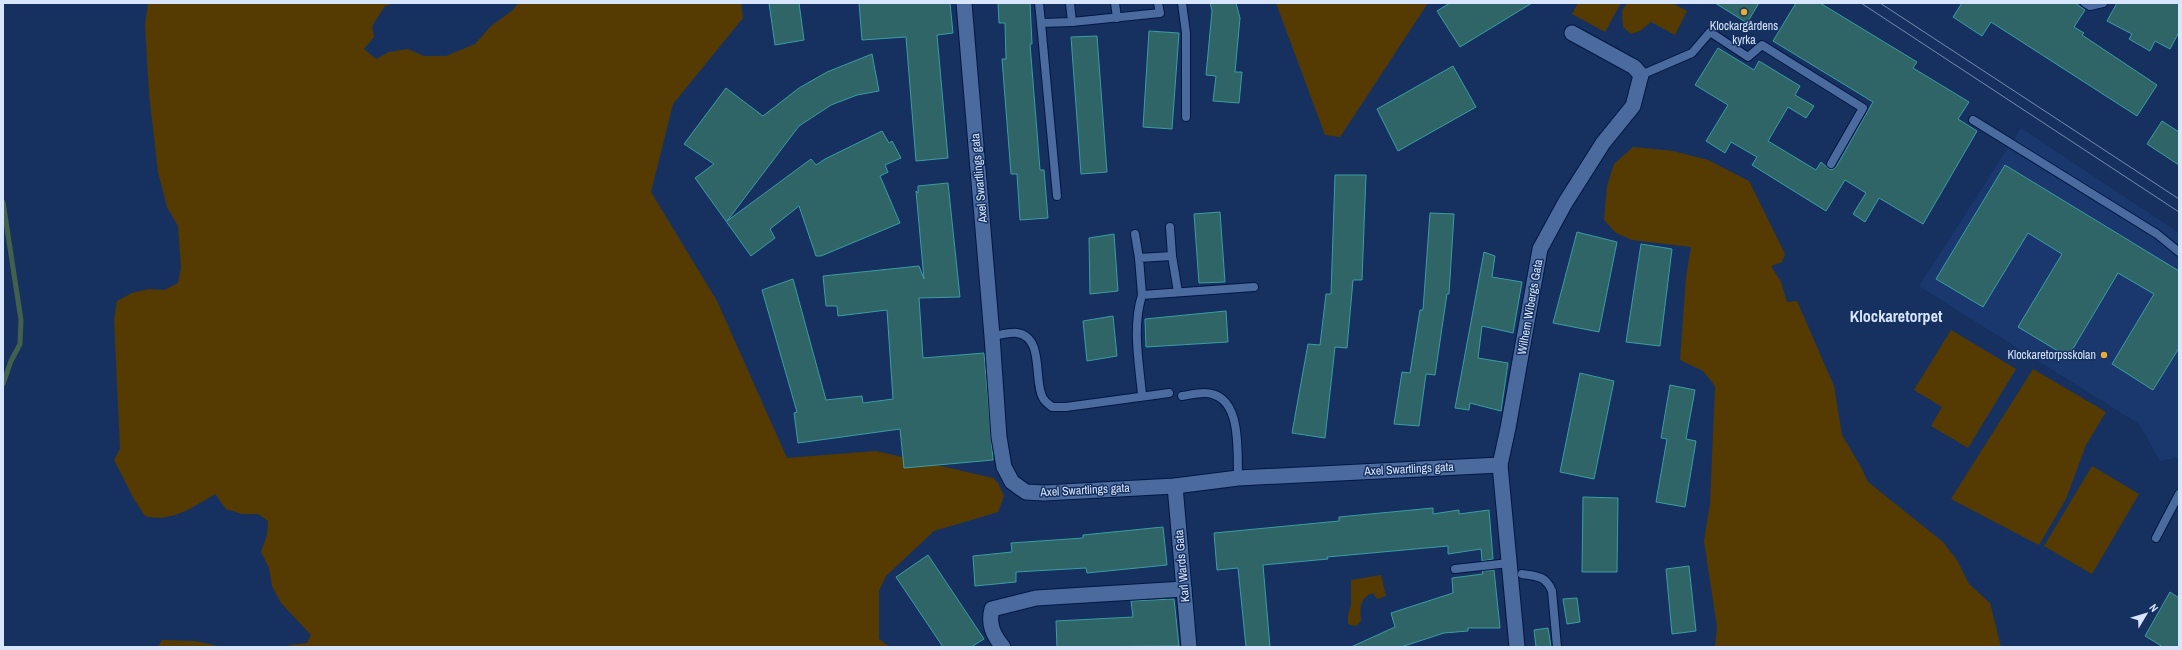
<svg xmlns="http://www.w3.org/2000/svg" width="2182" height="650" font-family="'Archivo Narrow',sans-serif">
<rect width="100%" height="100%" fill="#163160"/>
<polygon fill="#1a386e" points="2021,128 2179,233 2179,457 2160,461 2139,424 1919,286"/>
<g fill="#553b01">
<path d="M 148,3 L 395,3 L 385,6 L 372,26 L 374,37 L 364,49 L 376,59 L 389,52 L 408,49 L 424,56 L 446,56 L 475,44 L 491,26 L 513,10 L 518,3 L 741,3 L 743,18 L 673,104 L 651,192 L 717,301 L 787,458 L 876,451 L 993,478 L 998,483 L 1004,496 L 998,512 L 934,531 L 886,576 L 879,591 L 879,639 L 890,647 L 285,647 L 290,645 L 307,643 L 311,635 L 281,603 L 272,586 L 269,568 L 261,552 L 267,535 L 268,521 L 258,514 L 242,514 L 226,509 L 215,494 C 193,507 172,523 145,516 L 134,499 L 114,460 L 120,449 L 114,319 L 117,301 L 132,293 L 149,289 L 164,290 L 178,283 L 181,268 L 178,226 L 167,207 L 158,172 L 149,94 L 145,25 Z"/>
<polygon points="1276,3 1428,3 1340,137 1325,135"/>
<polygon points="1578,3 1621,3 1605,32 1572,14"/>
<polygon points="1627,3 1672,3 1687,11 1675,35 1651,22 1640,31 1631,34 1623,27 1622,11"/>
<polygon points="1633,147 1673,151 1708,160 1749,181 1785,254 1782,262 1771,266 1781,282 1787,302 1797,301 1834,386 1842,435 1861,467 1868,482 1943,542 1957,560 1969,584 1990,603 2001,647 1715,647 1717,627 1704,541 1710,504 1715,386 1703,371 1680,360 1686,277 1691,247 1632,240 1616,233 1604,220 1607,186 1614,164"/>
<polygon points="1951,330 2016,369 1968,448 1931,426 1942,407 1914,390"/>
<polygon points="2033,369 2106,412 2086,445 2066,499 2039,545 1951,499"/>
<polygon points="2092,466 2139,494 2092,574 2044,546"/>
<path d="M 1381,575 L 1386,596 L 1377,599 L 1373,593 C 1359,598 1360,608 1361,621 L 1356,626 L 1348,624 L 1348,615 L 1351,605 L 1351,580 Z"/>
<polygon points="162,640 196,641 222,647 158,647"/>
</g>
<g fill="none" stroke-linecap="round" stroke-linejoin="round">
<polyline stroke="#41614c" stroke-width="5" points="3,202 21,320 20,344 11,361 3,384"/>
</g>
<g fill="#306568" stroke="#3b9da3">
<polygon points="769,3 799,3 804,40 775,45"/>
<polygon points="859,3 950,3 953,33 937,35 948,158 916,161 906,37 862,40"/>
<polygon points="998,3 1030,3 1032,44 1030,44 1040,170 1044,170 1048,218 1020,220 1017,174 1011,174 1002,59 1006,59 1005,23 999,23"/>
<polygon points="1210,3 1236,3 1240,18 1235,72 1242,72 1239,103 1213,101 1216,76 1206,75 1212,11"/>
<polygon points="1450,3 1532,3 1460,47 1437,11"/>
<polygon points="1715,3 1759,3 1747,23"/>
<polygon points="1796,3 1820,3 1917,62 1913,68 1969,102 1958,119 1977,131 1923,224 1879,198 1865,222 1853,214 1866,193 1845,180 1826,211 1752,165 1757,157 1731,142 1725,153 1706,141 1728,105 1695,85 1718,48 1754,70 1759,61 1800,86 1795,95 1814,106 1806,118 1788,107 1768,141 1816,170 1821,162 1829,169 1832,170 1836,167 1873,102 1773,41"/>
<polygon points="1962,3 2075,3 2085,10 2074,27 2084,33 2082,35 2157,85 2137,116 1991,22 1982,36 1953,17"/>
<polygon points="2117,3 2179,3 2179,32 2170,49 2155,41 2150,51 2129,39 2132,34 2107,21"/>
<polygon points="1149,31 1179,33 1172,129 1143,127"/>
<polygon points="1097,36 1107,172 1081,174 1071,37"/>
<polygon points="872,54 879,91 857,95 831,105 799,126 727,221 811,159 816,165 825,159 882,131 889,143 892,141 901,158 885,165 888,172 880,176 900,223 821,256 816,256 799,206 770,229 775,238 751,256 695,178 714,164 684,144 726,88 763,116 799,88 827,72"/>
<polygon points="1453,66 1476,107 1398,151 1377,109"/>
<polygon points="2162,121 2179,132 2179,165 2147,144"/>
<polygon points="2005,165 2179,271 2179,348 2153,390 2112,364 2154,294 2118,273 2068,357 2018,327 2062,254 2028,233 1983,307 1936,279"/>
<polygon points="1335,175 1366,175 1362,280 1353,280 1347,348 1335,347 1325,438 1292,433 1308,344 1320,345 1326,294 1331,294"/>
<polygon points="948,183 960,297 919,298 923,358 984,353 993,460 904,468 900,429 798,443 794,413 797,412 762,290 793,279 826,400 862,396 863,403 893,399 887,310 838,316 837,306 826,306 823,276 919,266 924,279 916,191 918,193 918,186"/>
<polygon points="1220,212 1225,282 1199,283 1194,214"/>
<polygon points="1430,213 1454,214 1449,294 1447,294 1435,375 1426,374 1419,426 1394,424 1402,372 1410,373 1420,310 1423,310"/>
<polygon points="1577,232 1617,242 1599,332 1553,323"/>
<polygon points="1114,234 1118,291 1090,294 1089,238"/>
<polygon points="1641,244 1672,249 1660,346 1626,342"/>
<polygon points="1484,252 1495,256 1492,277 1522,282 1513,333 1482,326 1478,358 1508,363 1501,411 1470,403 1469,410 1455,408"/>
<polygon points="1226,311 1228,342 1146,347 1145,319"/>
<polygon points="1113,316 1117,356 1087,361 1083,321"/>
<polygon points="1580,373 1614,381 1594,479 1560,472"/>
<polygon points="1670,385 1695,390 1686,439 1696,441 1685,507 1656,502 1667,439 1661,438"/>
<polygon points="1583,497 1618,498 1617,572 1582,572"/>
<polygon points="1433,508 1433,514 1459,510 1459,514 1489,510 1493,559 1482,561 1481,549 1448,554 1448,546 1327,557 1328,559 1263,565 1270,647 1246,647 1238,568 1217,570 1214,533 1339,521 1339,517"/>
<polygon points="1163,527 1167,565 1087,573 1086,568 1016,572 1016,582 975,586 973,556 1012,552 1011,543 1083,538 1083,535"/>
<polygon points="928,555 984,639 971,647 943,647 896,577"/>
<polygon points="1689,566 1696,631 1672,634 1666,569"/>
<polygon points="1494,570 1500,628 1468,628 1468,631 1444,633 1401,647 1351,647 1395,627 1391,613 1453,593 1452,578 1483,574 1482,571"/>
<polygon points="2170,592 2179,598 2179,647 2163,647 2145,636"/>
<polygon points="1577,598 1580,622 1567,624 1563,599"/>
<polygon points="1174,599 1179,646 1057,647 1056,621 1133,617 1131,601"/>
<polygon points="1548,628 1551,647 1536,647 1534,630"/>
</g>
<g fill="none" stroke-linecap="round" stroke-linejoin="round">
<defs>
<g id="lane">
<polyline points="1039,3 1041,23 1072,22 1160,13 1158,3"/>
<polyline points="1070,3 1072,22"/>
<polyline points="1115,3 1117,18"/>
<polyline points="1182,3 1186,33 1186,117"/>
<polyline points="2085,3 2090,6 2103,3"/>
<polyline points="1041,23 1057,196"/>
<polyline points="1641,75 1692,53 1710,32 1748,57 1762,45 1863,108 1831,164"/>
<polyline points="1973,120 2157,234 2179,252"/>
<polyline points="1135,234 1139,258"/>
<polyline points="1172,256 1178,292"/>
<polyline points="1142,295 1139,258 1172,256 1170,227"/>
<path d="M 992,336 C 1000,335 1010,332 1017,333 C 1045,337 1033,382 1043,398 C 1045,402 1050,405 1052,407 L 1066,407 L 1169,393"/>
<path d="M 1142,395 C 1139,362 1132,327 1142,295 L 1254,287"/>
<path d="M 1182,396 C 1189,395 1197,393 1204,393 C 1243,393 1237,451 1238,478"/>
<polyline points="2156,538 2179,494"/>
<polyline points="1455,569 1509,563"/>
<path d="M 1522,574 C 1537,576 1546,576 1552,591 L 1557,647"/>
</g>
<g id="street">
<polyline points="964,3 992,336 999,437 1004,467 1012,482 1026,492 1044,493 1175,486 1238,478 1500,465"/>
<polyline points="1175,486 1189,647"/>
<path d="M 1003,647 C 993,635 988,624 992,609 L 1036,598 L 1184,589"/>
<polyline points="1517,647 1500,465 1508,428 1540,249 1565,203 1603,143 1633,106 1641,75 1634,67 1572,33"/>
</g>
</defs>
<use href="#lane" stroke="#011743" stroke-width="10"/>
<use href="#street" stroke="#011743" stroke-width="17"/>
<use href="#lane" stroke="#4b6a9e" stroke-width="8"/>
<use href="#street" stroke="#4b6a9e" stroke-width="15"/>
<g stroke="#758aad" stroke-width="1">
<polyline points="1861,3 2179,212"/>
<polyline points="1880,3 2179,199"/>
</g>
</g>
<g fill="#e6ac36" stroke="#163160" stroke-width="1.5">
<circle cx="1744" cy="12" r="4"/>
<circle cx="2104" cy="355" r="4"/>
</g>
<g text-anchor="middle" stroke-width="3" stroke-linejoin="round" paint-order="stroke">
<g font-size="12" fill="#d7e5fd" stroke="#163160">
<text x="1744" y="30">Klockargårdens<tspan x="1744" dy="14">kyrka</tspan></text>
<text x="2096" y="359" text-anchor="end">Klockaretorpsskolan</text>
</g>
<g font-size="12" fill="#d7e5fd" stroke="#163160">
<text transform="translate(979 178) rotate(-95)" y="4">Axel Swartlings gata</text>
<text transform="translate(1530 307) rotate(-80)" y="4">Wilhem Wibergs Gata</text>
<text transform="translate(1409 469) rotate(-3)" y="4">Axel Swartlings gata</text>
<text transform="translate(1085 490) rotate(-3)" y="4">Axel Swartlings gata</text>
<text transform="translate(1182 566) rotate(-95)" y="4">Karl Wards Gata</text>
</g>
<g font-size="16" font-weight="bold" fill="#d7e5fd" stroke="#163160">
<text x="1896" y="322">Klockaretorpet</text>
</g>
</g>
<rect width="2182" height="650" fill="none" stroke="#d7e5fd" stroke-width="8"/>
<g transform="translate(2146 614) rotate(52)" stroke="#163160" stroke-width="3" paint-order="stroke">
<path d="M0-3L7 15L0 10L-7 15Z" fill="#d7e5fd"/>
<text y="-6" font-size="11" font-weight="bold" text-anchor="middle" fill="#d7e5fd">N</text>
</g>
</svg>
